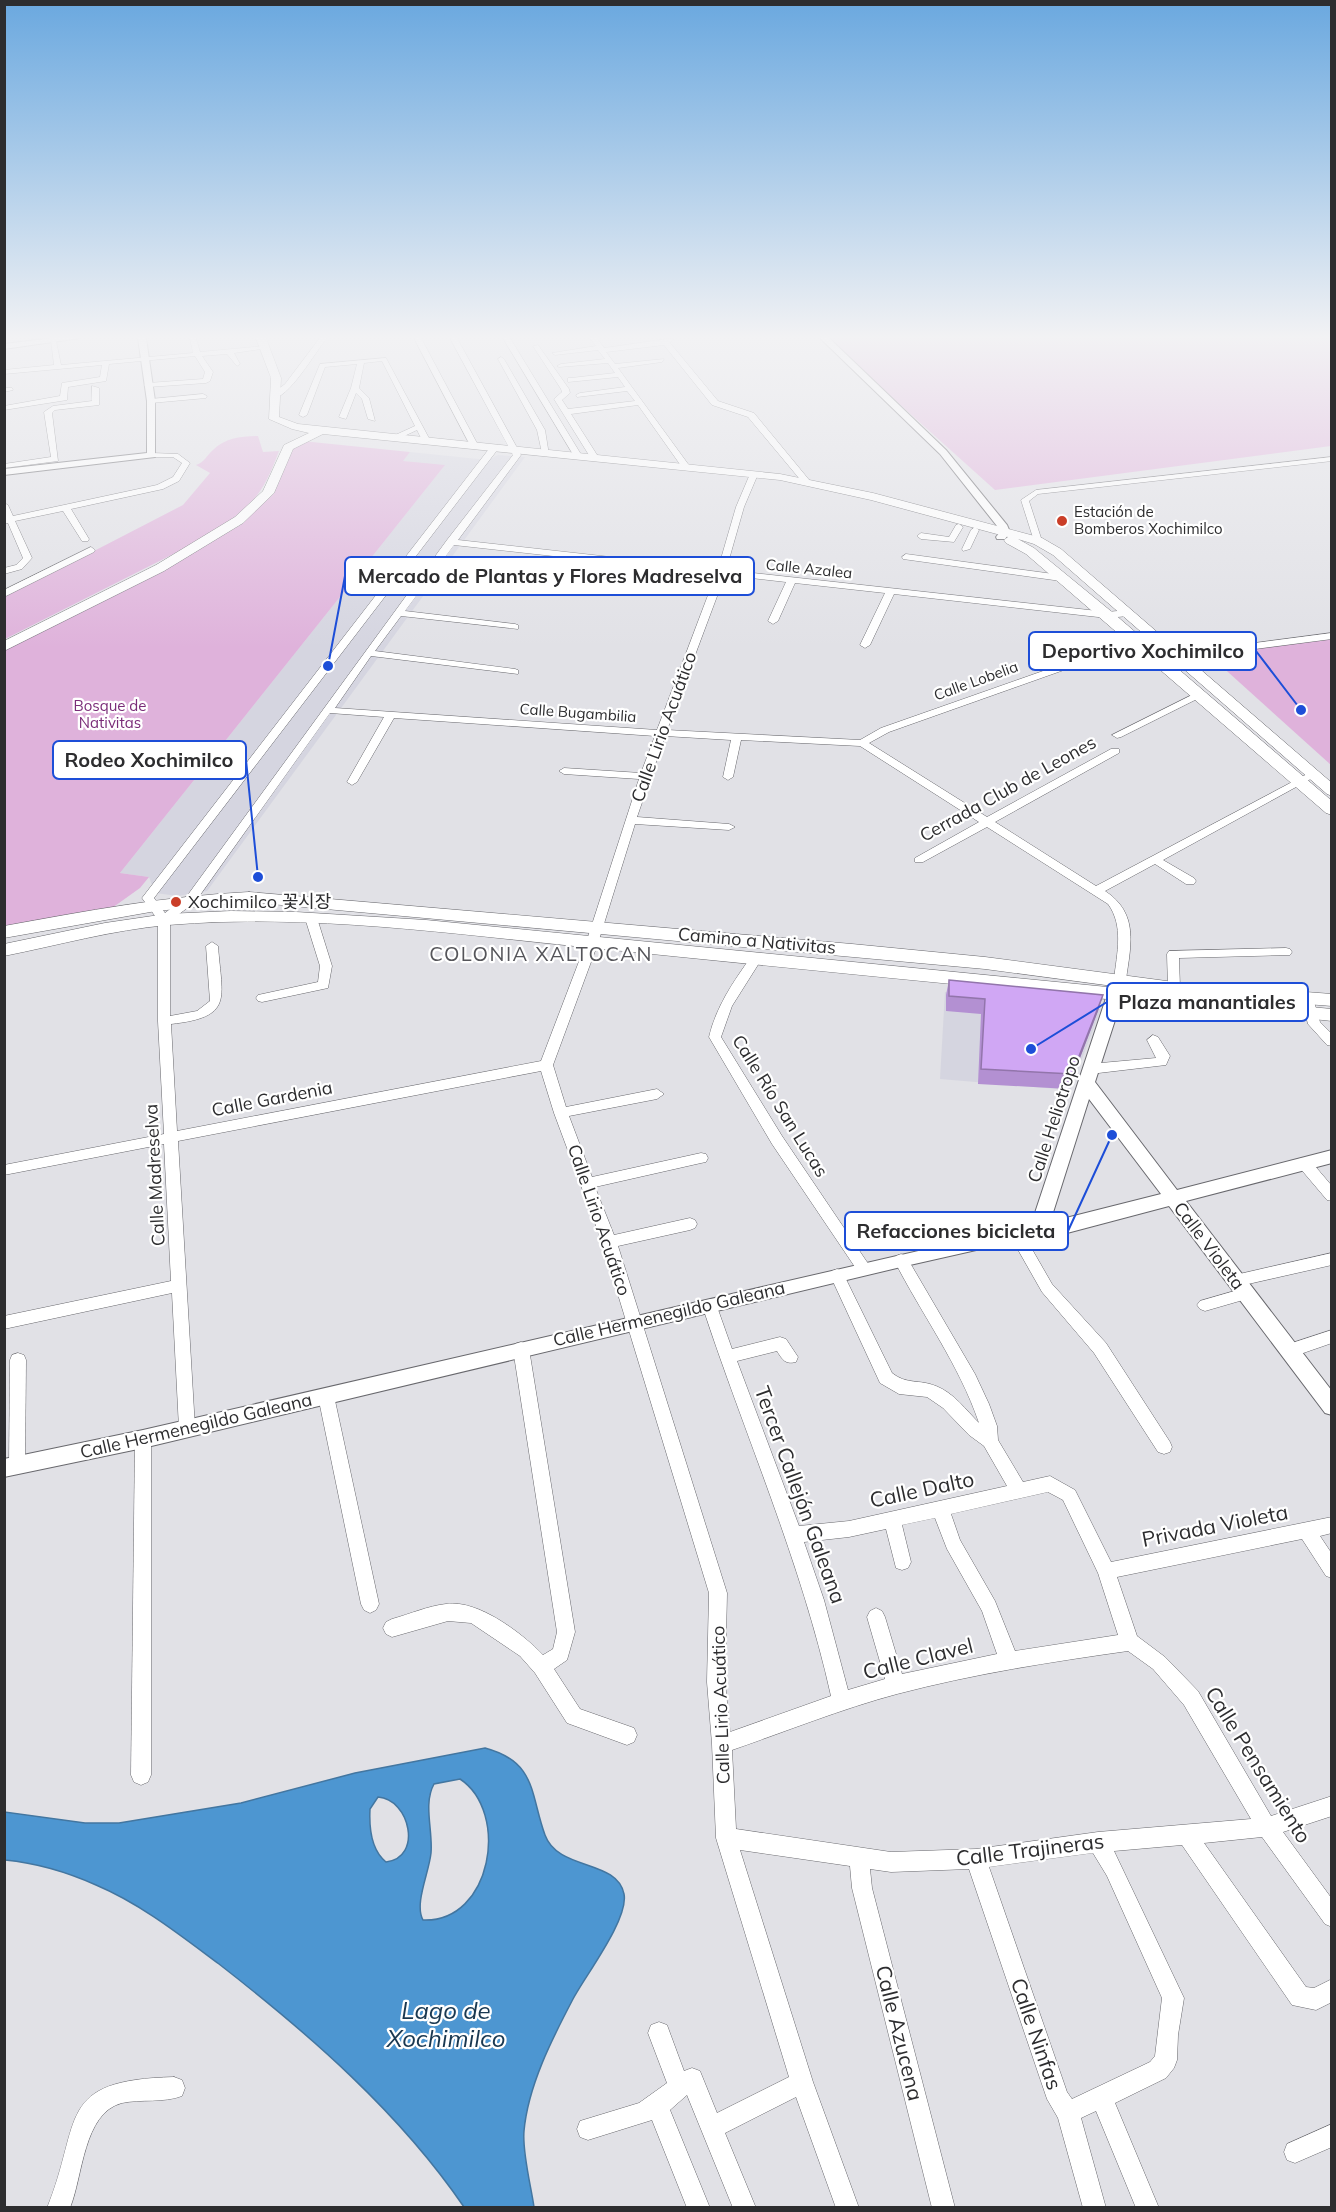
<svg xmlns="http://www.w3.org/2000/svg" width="1336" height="2212" font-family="Mulish,'Noto Sans KR',sans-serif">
<rect width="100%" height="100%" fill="#e1e1e6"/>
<g fill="#d5d5e0">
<polygon points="410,452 488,460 498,455 525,457 207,891 178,896 155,893 149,877 120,873 444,466 402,461"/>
<polygon points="945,992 1101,1009 1070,1090 940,1079"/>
</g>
<g fill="#dfb2db">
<polygon points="826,338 1331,338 1331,446 995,490"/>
<path d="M 258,436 L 263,452 L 279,451 C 262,497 251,507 211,535 L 5,639 L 4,591 L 29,580 L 34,582 L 183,505 L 210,473 L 196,465 C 205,462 206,456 213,450 C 225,438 241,436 258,436 Z"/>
<polygon points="302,441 410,452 403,461 445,465 120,873 149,877 140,888 112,908 5,926 5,648 239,526 269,497 290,450"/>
<polygon points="1331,639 1331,765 1208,654"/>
</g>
<path fill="#4d96d1" stroke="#4376a0" stroke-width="1.5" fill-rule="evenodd" d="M 485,1748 C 537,1762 530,1794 545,1835 C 558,1871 617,1859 624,1894 C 629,1919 585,1976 573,1999 C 552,2039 528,2086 524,2131 C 522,2152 531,2186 534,2207 L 464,2207 C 399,2112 309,2034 219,1964 C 180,1935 141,1904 96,1885 C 67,1872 36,1863 5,1860 L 5,1812 L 85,1823 L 119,1823 L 241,1803 L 355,1773 ZM 460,1779 C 510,1812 492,1923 423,1920 C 414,1904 429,1873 431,1853 C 433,1830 423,1804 434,1784 ZM 378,1797 C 410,1799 423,1858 386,1862 C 371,1850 369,1828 370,1809 Z"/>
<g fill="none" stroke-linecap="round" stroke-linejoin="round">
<defs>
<g id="minor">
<polygon points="190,338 196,338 200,352 265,346 268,348 234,353 240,364 237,366 227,354 202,356 213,372 210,381 206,383 148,387 144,385 148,383 203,379 205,372 195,356 109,364 106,381 68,387 67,400 4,410 4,406 60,396 62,383 100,377 102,365 4,374 4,370 54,365 51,340 56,341 61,365 193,353"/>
<path d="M 320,338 L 327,338 C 315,352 289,399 271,399 L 271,395 L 285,384 Z"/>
<polygon points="414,338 421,338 478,445 477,447 470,445"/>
<path d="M 450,338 L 457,338 L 521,455 L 458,540 L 718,569 L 736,507 L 750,474 L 754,472 L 758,474 L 744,507 L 726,570 L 1107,612 L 1128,610 L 1133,613 L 1128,616 L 1107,618 L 894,594 L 870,645 L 865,648 L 860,645 L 885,593 L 795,583 L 778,621 L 773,624 L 768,621 L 786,582 L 725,575 L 667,730 L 860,740 L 881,728 L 1134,639 L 1140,639 L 1140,643 L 889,732 L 869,743 L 987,817 L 1111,749 L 1119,749 L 1119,753 L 995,822 L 1096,886 L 1309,773 L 1313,772 L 1318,775 L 1163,860 L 1194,878 L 1196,881 L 1194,884 L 1186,884 L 1155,864 L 1105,891 C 1139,913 1131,945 1126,979 L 1120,983 L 1114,979 C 1117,953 1124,926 1108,904 L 987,827 L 923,862 L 915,862 L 915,858 L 979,822 L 860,746 L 741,740 L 733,777 L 728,780 L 723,777 L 731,740 L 665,736 L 637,817 L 729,824 L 735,827 L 729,830 L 635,824 L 598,943 L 553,1065 L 566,1107 L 657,1089 L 664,1094 L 657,1099 L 569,1116 L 592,1177 L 701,1153 L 706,1154 L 708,1158 L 706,1162 L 701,1163 L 595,1187 L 614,1235 L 690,1218 L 695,1220 L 697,1224 L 695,1228 L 690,1230 L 618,1246 L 727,1593 L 725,1682 L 730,1732 L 831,1696 C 801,1561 745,1436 702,1305 L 705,1301 L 710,1299 L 715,1301 L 732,1349 L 780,1337 L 786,1339 L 798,1357 L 796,1362 C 785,1365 782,1359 777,1351 L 737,1361 L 799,1526 L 849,1521 L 1007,1486 L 984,1446 L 969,1435 L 943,1408 L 927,1397 L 899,1394 L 880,1383 L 830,1275 L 832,1271 L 837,1269 L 842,1271 L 892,1373 C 907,1385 919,1379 936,1386 C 954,1393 966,1410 979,1423 C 959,1364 922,1315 894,1260 L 896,1256 L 901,1254 L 906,1256 L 975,1374 L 989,1404 L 997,1426 L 998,1440 L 1023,1482 L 1050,1476 L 1075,1490 L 1111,1562 L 1332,1517 L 1332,1533 L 1320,1536 L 1332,1554 L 1332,1578 L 1326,1576 L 1302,1539 L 1117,1577 L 1137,1636 L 1165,1657 L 1198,1691 L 1271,1816 L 1332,1796 L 1332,1816 L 1283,1832 L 1332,1899 L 1332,1927 L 1325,1924 L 1262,1837 L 1204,1843 L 1306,1987 L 1314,1988 L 1332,1979 L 1332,2002 L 1316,2010 L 1292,2005 L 1182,1845 L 1114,1851 L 1184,1998 L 1178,2035 L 1177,2060 L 1174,2068 L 1166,2078 L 1115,2103 L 1159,2208 L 1136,2208 L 1096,2111 L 1081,2118 L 1106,2208 L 1083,2208 L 1058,2118 L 1047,2099 L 969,1869 L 891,1872 L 870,1869 L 872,1888 L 955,2208 L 932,2208 L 852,1888 L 850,1866 L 740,1850 L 813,2082 L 859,2208 L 836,2208 L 796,2097 L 725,2133 L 756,2208 L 733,2208 L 687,2095 L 670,2110 L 710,2208 L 687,2208 L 652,2120 L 588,2140 L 580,2137 L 577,2129 L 580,2121 L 639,2103 L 667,2083 L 648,2033 L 651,2025 L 659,2022 L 667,2025 L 684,2071 L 692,2068 L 700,2071 L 717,2113 L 789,2077 L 716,1838 L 712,1744 L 707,1682 L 709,1593 L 602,1242 L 554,1113 L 541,1071 L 178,1141 L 195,1428 L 193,1433 L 187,1435 L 181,1433 L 179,1428 L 172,1293 L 4,1329 L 4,1316 L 171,1281 L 164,1144 L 4,1175 L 4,1165 L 164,1134 L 158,1021 L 158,920 L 142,898 L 492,445 L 498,445 L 498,449 L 154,898 L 165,913 L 187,896 L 447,540 L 513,455 ZM 454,545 L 716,574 L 657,730 L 335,708 L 371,656 L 518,674 L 518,670 L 515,669 L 375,651 L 401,616 L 518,629 L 518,625 L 515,624 L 405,611 ZM 330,713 L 384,717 L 347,782 L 352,785 L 357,782 L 394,718 L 655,736 L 641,773 L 564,768 L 559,771 L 564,774 L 639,779 L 586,943 L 541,1061 L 177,1131 L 171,1024 C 234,1017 222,999 218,946 L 212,942 L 206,946 L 210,1001 L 197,1011 L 170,1016 L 170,921 L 195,902 ZM 1048,1492 L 1063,1500 L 1098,1573 L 1118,1635 L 1015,1651 L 995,1601 L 960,1540 L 951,1514 ZM 935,1518 L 947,1549 L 982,1611 L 997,1654 L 902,1674 L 885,1617 L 882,1611 L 876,1608 L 870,1611 L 867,1617 L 885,1679 L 848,1690 L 824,1600 L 804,1542 L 849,1537 L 886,1529 L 896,1568 L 902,1570 L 908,1568 L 911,1562 L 902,1525 ZM 1128,1651 L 1153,1669 L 1184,1705 L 1251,1819 L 1098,1832 L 976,1849 L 891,1852 L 736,1829 L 732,1750 C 787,1731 841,1709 897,1694 C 973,1674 1050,1662 1128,1651 ZM 1093,1853 L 1107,1876 L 1162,1998 L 1155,2056 L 1150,2062 L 1072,2099 L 1067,2092 L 989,1867 Z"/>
<polygon points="503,338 510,338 582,456 581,458 574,456"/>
<polygon points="590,338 597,338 604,348 674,338 670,343 718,401 754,413 810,481 803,483 748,417 712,405 664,345 606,352 615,364 664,359 662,362 618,368 691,468 684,470 638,405 571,414 599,458 592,460 554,399 562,392 561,389 533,346 538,345 569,389 570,393 562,400 568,409 635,401 627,391 577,397 576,395 580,393 625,387 618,377 568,382 568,378 571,378 615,373 608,363 559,367 557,366 561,364 605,359 598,350 555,355 552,353 596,346"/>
<polygon points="501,357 504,359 545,430 549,455 542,453 537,430 498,359"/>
<polygon points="386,358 430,440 429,442 423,442 417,430 398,439 391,437 415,426 382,361 364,363 359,388 369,398 375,421 368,419 362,399 356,393 346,419 339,417 351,388 357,364 325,367 307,415 303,417 299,415 320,364"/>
<polygon points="92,386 99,388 99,405 55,410 52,413 58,461 4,468 4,464 51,457 44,412 53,406 92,401"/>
<polygon points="4,388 12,388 13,390 4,392"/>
<polygon points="203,394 207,396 206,398 151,403 147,401 151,399"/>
<polygon points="152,453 178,454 190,463 179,481 163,489 71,509 89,539 88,541 82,541 63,511 15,521 32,558 22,569 4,574 4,568 16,565 23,558 8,523 4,523 4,503 8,505 13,516 157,485 173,477 182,463 173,457 149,457 149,453"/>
<polygon points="1332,457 1332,461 1038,494 1029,501 1042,541 1038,544 1034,541 1021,500 1036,490"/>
<polygon points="959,524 963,527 954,542 921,539 917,536 921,533 949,537 956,525"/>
<polygon points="975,527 979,530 970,549 963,551 962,549 971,530"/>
<polygon points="91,547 95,550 94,552 4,597 4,590"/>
<polygon points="906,554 1061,575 1065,578 1061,581 903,559 902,557"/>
<polygon points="1332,633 1332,639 1179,659 1174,656 1179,653"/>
<polygon points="1198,692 1203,695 1201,697 1121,737 1117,738 1112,735"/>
<polygon points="311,914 317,918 332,966 328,988 262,1002 258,1001 256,998 258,995 318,982 320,966 305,918"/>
<polygon points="1286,948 1290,949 1292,952 1290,955 1179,958 1180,988 1174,992 1168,988 1167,954 1169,951"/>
<path d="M 755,956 L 761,960 L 732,1006 L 721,1037 L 782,1136 L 869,1265 L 871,1269 L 869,1273 L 864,1275 L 859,1273 L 772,1144 L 709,1037 C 716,1007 733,982 751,957 Z"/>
<polygon points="1307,994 1313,998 1320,1022 1332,1034 1332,1046 1327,1045 1308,1024 1301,998"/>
<polygon points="1153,1035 1158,1037 1170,1056 1166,1065 1090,1074 1083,1069 1090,1064 1156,1058 1147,1040"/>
<polygon points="1304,1158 1309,1159 1332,1186 1332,1201 1327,1200 1299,1167 1297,1163 1299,1159"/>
<polygon points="1016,1228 1021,1230 1052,1284 1106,1343 1170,1442 1172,1447 1170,1452 1164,1454 1158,1452 1094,1353 1042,1292 1009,1234 1011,1230"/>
<polygon points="1332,1253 1332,1265 1235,1287 1230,1285 1227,1281 1230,1277 1235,1275"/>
<polygon points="1245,1288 1250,1290 1253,1294 1250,1298 1205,1311 1200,1309 1197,1305 1200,1301"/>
<polygon points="1332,1330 1332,1343 1289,1358 1283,1356 1281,1351 1283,1346"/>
<path d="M 521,1342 L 527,1344 L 529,1349 L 575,1632 L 567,1660 L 554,1669 L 580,1709 L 634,1728 L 637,1735 L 634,1742 L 627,1745 L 567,1723 L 535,1673 L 520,1656 L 471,1623 L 448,1621 L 392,1637 L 386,1634 L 383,1628 L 386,1622 L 392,1619 C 410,1614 428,1606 446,1604 C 478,1599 523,1634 543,1655 L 553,1649 L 557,1632 L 513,1349 L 515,1344 Z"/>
<polygon points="18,1353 24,1355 26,1360 25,1466 23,1471 17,1474 11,1471 9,1466 10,1360 12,1355"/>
<polygon points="326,1389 332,1391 334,1396 379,1604 376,1610 370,1613 364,1610 361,1604 318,1396 320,1391"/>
<polygon points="143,1432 149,1434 151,1439 151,1775 148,1782 141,1785 134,1782 131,1775 135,1439 137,1434"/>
<path d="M 174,2077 L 182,2080 L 185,2088 L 182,2096 C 164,2103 141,2099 122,2103 C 83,2113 83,2177 70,2208 L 47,2208 C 83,2120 54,2080 174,2077 Z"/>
<polygon points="1332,2124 1332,2147 1295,2163 1287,2160 1284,2152 1287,2144"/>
</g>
<g id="tertiary">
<polygon points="53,338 80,338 4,349 4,344"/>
<polygon points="138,338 146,338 155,401 155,457 4,475 4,469 147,453 147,401"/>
<polygon points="820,338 829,338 946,450 1007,525 1010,532 1005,539 997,539 996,537 1000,532 997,526 940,454"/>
<path d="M 1120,975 L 1128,980 L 1095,1082 L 1177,1190 L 1332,1150 L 1332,1163 L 1186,1201 L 1332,1391 L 1332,1415 L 1325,1413 L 1169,1206 L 1067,1233 L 1016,1241 L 901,1267 L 143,1448 L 4,1477 L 4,1459 L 143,1430 L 1031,1225 L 1112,980 ZM 1089,1099 L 1161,1194 L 1050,1222 Z"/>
</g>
<g id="secondary">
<polygon points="256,338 266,338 281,378 279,417 298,424 780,474 873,493 1042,538 1061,549 1332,783 1332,796 1327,794 1053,555 1034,544 1018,539 1034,548 1112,612 1332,801 1332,815 1326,813 1026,554 1006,543 1004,540 1008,537 871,500 780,480 323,434 293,449 274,493 243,523 164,571 4,651 4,641 156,565 235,517 263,491 284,445 309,433 292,429 269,419 271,378"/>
<path d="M 249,892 L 852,944 L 985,957 L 1174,982 L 1332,994 L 1332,1006 L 1179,994 L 1186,1000 L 1183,1004 L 1177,1006 C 982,987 788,968 593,948 C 453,934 309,913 168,925 C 112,930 59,945 4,956 L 4,944 L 105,923 L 166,914 L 231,911 L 296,912 L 426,920 L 1158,992 L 985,969 L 249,902 L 156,911 L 4,938 L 4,926 C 86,911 166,896 249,892 Z"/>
<polygon points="1224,999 1332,1009 1332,1021 1218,1009 1215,1005 1218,1001"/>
</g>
</defs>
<use href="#minor" stroke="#68686d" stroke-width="1"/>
<use href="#tertiary" stroke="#68686d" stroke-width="2"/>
<use href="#secondary" stroke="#68686d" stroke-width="1"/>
<use href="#minor" fill="#fff" fill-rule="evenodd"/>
<use href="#tertiary" fill="#fff" fill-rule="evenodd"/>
<use href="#secondary" fill="#fff" fill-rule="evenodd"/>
</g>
<polygon fill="#b390d2" points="949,980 1103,995 1098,1011 1068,1089 978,1084 981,1014 946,1011 946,995"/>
<polygon fill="#9275ab" points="1103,995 1098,1011 1068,1089 1072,1074"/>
<polygon fill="#d0a7f4" stroke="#9275ab" stroke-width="1.5" points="949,980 1103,995 1072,1074 981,1069 985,999 949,996"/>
<linearGradient id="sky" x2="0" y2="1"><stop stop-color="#6aa8df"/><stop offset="0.52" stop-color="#f2f2f4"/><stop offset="1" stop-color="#f2f2f4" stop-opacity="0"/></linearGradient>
<rect width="1336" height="648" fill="url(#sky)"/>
<g fill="#ca3e28" stroke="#fff" stroke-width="2">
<circle cx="1062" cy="521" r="6"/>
<circle cx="176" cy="902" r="6"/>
</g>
<g text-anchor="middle" stroke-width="4.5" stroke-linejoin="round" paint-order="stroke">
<g font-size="15" fill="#2d2d2f" stroke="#fff" text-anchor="start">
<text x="1074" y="517">Estación de<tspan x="1074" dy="17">Bomberos Xochimilco</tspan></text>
</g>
<g font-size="15" fill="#2d2d2f" stroke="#fff">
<text transform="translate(809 569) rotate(6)" y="5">Calle Azalea</text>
<text transform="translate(976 681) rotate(-20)" y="5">Calle Lobelia</text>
<text transform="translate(578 713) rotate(4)" y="5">Calle Bugambilia</text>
</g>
<g font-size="15" fill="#7a2c78" stroke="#fff">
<text x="110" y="711">Bosque de<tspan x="110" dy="17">Nativitas</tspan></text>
</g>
<g font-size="18" fill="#2d2d2f" stroke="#fff">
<text transform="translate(664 727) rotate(-70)" y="6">Calle Lirio Acuático</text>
<text transform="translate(1008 789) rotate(-29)" y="6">Cerrada Club de Leones</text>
<text transform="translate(757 941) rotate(5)" y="6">Camino a Nativitas</text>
<text transform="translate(272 1099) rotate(-11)" y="6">Calle Gardenia</text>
<text transform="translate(780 1106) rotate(58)" y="6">Calle Río San Lucas</text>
<text transform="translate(1054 1119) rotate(-72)" y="6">Calle Heliotropo</text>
<text transform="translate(155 1175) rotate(-93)" y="6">Calle Madreselva</text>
<text transform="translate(599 1220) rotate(71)" y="6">Calle Lirio Acuático</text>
<text transform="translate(1209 1246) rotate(53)" y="6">Calle Violeta</text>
<text transform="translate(669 1314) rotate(-13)" y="6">Calle Hermenegildo Galeana</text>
<text transform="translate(196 1426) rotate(-13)" y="6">Calle Hermenegildo Galeana</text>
<text transform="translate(721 1705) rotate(-92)" y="6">Calle Lirio Acuático</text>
</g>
<g font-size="18" fill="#2d2d2f" stroke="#fff" text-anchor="start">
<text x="188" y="908">Xochimilco 꽃시장</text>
</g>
<g font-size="20" letter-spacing="1.5" fill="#55555a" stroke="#fff">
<text x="541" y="961">COLONIA XALTOCAN</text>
</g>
<g font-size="21" fill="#2d2d2f" stroke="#fff">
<text transform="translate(922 1490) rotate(-12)" y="7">Calle Dalto</text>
<text transform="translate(800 1495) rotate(70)" y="7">Tercer Callejón Galeana</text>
<text transform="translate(1215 1526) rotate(-11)" y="7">Privada Violeta</text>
<text transform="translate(918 1659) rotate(-14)" y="7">Calle Clavel</text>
<text transform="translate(1258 1765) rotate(58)" y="7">Calle Pensamiento</text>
<text transform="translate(1030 1850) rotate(-7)" y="7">Calle Trajineras</text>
<text transform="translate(899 2033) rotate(76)" y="7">Calle Azucena</text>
<text transform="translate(1036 2034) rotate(71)" y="7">Calle Ninfas</text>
</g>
<g font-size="24" font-style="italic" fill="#193851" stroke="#fff">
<text x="446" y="2019">Lago de<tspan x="446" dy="28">Xochimilco</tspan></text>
</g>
</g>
<path fill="none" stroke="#1d4ed8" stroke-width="2" d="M328 666L345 576M1301 710L1256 651M258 877L246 760M1031 1049L1107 1002M1112 1135L1068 1231"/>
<g fill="#1d4ed8" stroke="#fff" stroke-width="2">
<circle cx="328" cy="666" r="6"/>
<circle cx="1301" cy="710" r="6"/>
<circle cx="258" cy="877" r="6"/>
<circle cx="1031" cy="1049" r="6"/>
<circle cx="1112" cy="1135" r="6"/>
</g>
<g fill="#fff" stroke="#1d4ed8" stroke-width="2">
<rect x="345" y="557" width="409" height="38" rx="6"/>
<rect x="1029" y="632" width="227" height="38" rx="6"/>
<rect x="53" y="741" width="193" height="38" rx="6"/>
<rect x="1107" y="983" width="201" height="38" rx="6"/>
<rect x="845" y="1212" width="223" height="38" rx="6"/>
</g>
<g font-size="20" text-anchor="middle" font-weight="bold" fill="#2d2d2f">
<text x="550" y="583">Mercado de Plantas y Flores Madreselva</text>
<text x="1143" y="658">Deportivo Xochimilco</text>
<text x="149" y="767">Rodeo Xochimilco</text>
<text x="1207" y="1009">Plaza manantiales</text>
<text x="956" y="1238">Refacciones bicicleta</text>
</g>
<rect width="1336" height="2212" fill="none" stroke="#2d2d2f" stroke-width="12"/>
</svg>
